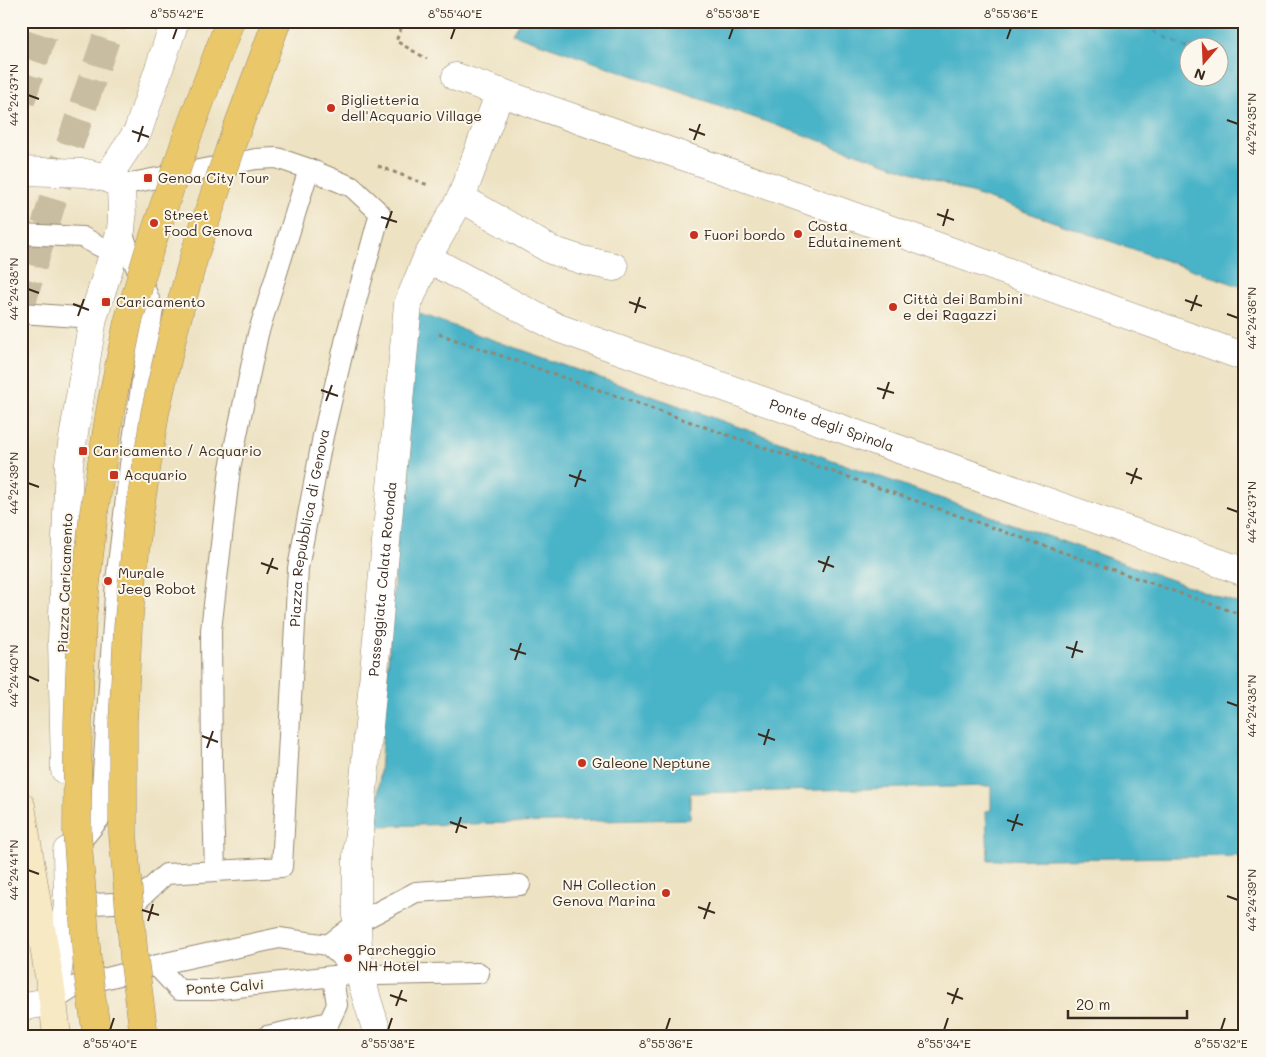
<svg xmlns="http://www.w3.org/2000/svg" width="1266" height="1057" font-family="Mali,sans-serif">
<rect width="100%" height="100%" fill="#fbf7ec"/>
<filter id="ink" filterUnits="userSpaceOnUse"><feTurbulence type="fractalNoise" baseFrequency=".02" numOctaves="2"/><feDisplacementMap in="SourceGraphic" scale="10" xChannelSelector="R" yChannelSelector="G"/><feConvolveMatrix kernelMatrix="1 2 1 2 8 2 1 2 1" color-interpolation-filters="sRGB"/></filter>
<filter id="wash" filterUnits="userSpaceOnUse"><feTurbulence type="fractalNoise" baseFrequency=".0096" numOctaves="4" result="noise"/><feDisplacementMap in="SourceGraphic" scale="20" xChannelSelector="R" yChannelSelector="G"/><feGaussianBlur stdDeviation="1.12" result="paint"/><feColorMatrix in="noise" values="0 0 0 0 0 0 0 0 0 0 0 0 0 0 0 0 0 1.4 0 .05"/><feComposite in="paint" operator="in"/></filter>
<g filter="url(#wash)">
<rect width="100%" height="100%" fill="#ede2c2"/>
<g fill="#4ab3c8" stroke="#426e73" fill-rule="evenodd">
<path d="M 521,21 L 1245,21 L 1245,288 L 513,34 ZM 1188,48 L 1218,48 L 1218,78 L 1188,78 Z"/>
<polygon points="414,312 1245,606 1245,856 988,860 986,811 991,810 991,786 690,793 690,819 376,826"/>
</g>
<g fill="none" stroke-linecap="round" stroke-linejoin="round">
<g stroke="#405a5a" stroke-width="1" stroke-dasharray="6 5" stroke-linecap="butt">
<polyline points="1135,21 1188,49"/>
<polyline points="1218,64 1245,78"/>
</g>
</g>
</g>
<g filter="url(#ink)">
<g fill="none" stroke-linecap="round" stroke-linejoin="round">
<g stroke="#c9bda1" stroke-width="28" stroke-dasharray="28 14" stroke-linecap="butt">
<polyline points="21,101 47,21"/>
<polyline points="21,306 66,156 112,21"/>
</g>
<defs>
<g id="lane">
<polyline points="21,234 82,237 113,253"/>
<polyline points="21,313 93,318"/>
<polyline points="73,851 100,818 116,581 133,440 153,309 121,230"/>
<polyline points="215,871 212,768 211,630 230,468 258,334 309,169"/>
<path id="s1" d="M 70,905 L 136,902 L 166,874 L 282,867 L 298,568 L 323,436 L 347,334 L 380,213 L 352,187 L 309,169 L 277,158 L 256,159 L 121,185"/>
<polyline points="328,945 357,923 416,892 520,885"/>
<polyline points="359,973 378,975 479,973"/>
<polyline points="53,1001 76,986 170,962 279,938 328,945 359,973 212,990 179,990 156,965"/>
<polyline points="267,1036 329,1022 337,1005 333,977"/>
</g>
<g id="street">
<polyline points="456,77 783,191 1245,357"/>
<polyline points="21,171 86,173 107,178 121,185 122,218 121,230 93,318 69,463 62,640 65,770"/>
<polyline points="107,178 138,131 175,21"/>
<polyline points="461,198 551,250 582,260 614,267"/>
<path id="s2" d="M 427,258 L 558,328 L 1245,572"/>
<polyline points="21,1007 53,1001 68,905 67,851"/>
<path id="s3" d="M 376,1036 L 377,1032 L 359,973 L 357,923 L 357,855 L 408,304 L 427,258 L 461,198 L 500,92"/>
</g>
<polyline id="secondary" points="21,806 53,1001 57,1036"/>
</defs>
<use href="#lane" stroke="#948670" stroke-width="22"/>
<use href="#street" stroke="#948670" stroke-width="29"/>
<use href="#secondary" stroke="#948670" stroke-width="29"/>
<g stroke="#948670" stroke-width="3" stroke-dasharray="4 4" stroke-linecap="butt">
<polyline points="404,21 396,41 427,59"/>
<polyline points="378,166 428,185"/>
<polyline points="439,334 1245,616"/>
<polyline points="1169,1036 1245,1034"/>
</g>
<use href="#lane" stroke="#fff" stroke-width="20"/>
<use href="#street" stroke="#fff" stroke-width="28"/>
<use href="#secondary" stroke="#f7e9c3" stroke-width="28"/>
<defs>
<g id="highway-bridge">
<polyline points="97,1036 88,972 77,832 78,722 82,620 94,512 111,406 128,322 148,254 188,134 230,21"/>
<polyline points="144,1036 134,958 123,834 123,722 128,627 138,521 155,413 174,330 195,253 230,148 277,21"/>
</g>
</defs>
<use href="#highway-bridge" stroke="#948670" stroke-width="29" stroke-linecap="butt"/>
<use href="#highway-bridge" stroke="#eac769" stroke-width="28"/>
</g>
</g>
<path fill="none" stroke="#3b2a1e" stroke-width="2" d="M 173,39 L 177,28M 451,39 L 455,28M 729,39 L 733,28M 1007,39 L 1011,28M 28,95 L 39,99M 1227,120 L 1238,124M 689,129 L 705,135M 132,131 L 149,137M 694,140 L 700,124M 138,142 L 143,126M 937,214 L 954,220M 381,217 L 397,222M 943,226 L 948,209M 386,228 L 392,211M 28,289 L 39,293M 1185,300 L 1202,306M 629,302 L 646,308M 73,304 L 89,310M 1191,311 L 1197,295M 635,313 L 640,297M 1227,314 L 1238,318M 78,316 L 84,299M 877,388 L 894,393M 321,390 L 338,396M 883,399 L 889,382M 326,401 L 332,385M 1126,473 L 1142,479M 569,475 L 586,481M 28,483 L 39,487M 1131,484 L 1137,468M 575,487 L 581,470M 1227,508 L 1238,512M 818,561 L 834,567M 261,563 L 278,569M 823,572 L 829,556M 267,574 L 273,558M 1066,647 L 1083,652M 510,649 L 526,654M 1072,658 L 1077,641M 515,660 L 521,643M 28,676 L 39,681M 1227,702 L 1238,706M 758,734 L 775,740M 202,736 L 218,742M 764,745 L 769,729M 207,748 L 213,731M 1007,820 L 1023,825M 450,822 L 467,828M 1012,831 L 1018,814M 456,833 L 461,817M 28,870 L 39,874M 1227,896 L 1238,900M 698,907 L 715,913M 142,910 L 159,915M 704,919 L 710,902M 148,921 L 153,904M 947,993 L 963,999M 390,995 L 407,1001M 952,1004 L 958,988M 396,1006 L 402,990M 110,1030 L 114,1018M 388,1030 L 392,1018M 666,1030 L 670,1018M 944,1030 L 948,1018M 1221,1030 L 1225,1018"/>
<g fill="#c8321e" stroke="#fbf7ec" stroke-width="2">
<circle cx="331" cy="108" r="5"/>
<rect x="143" y="173" width="10" height="10" rx="2.5"/>
<circle cx="154" cy="223" r="5"/>
<circle cx="798" cy="234" r="5"/>
<circle cx="694" cy="235" r="5"/>
<rect x="101" y="297" width="10" height="10" rx="2.5"/>
<circle cx="893" cy="307" r="5"/>
<rect x="78" y="446" width="10" height="10" rx="2.5"/>
<rect x="109" y="470" width="10" height="10" rx="2.5"/>
<circle cx="108" cy="581" r="5"/>
<circle cx="582" cy="763" r="5"/>
<circle cx="666" cy="893" r="5"/>
<circle cx="348" cy="958" r="5"/>
</g>
<g text-anchor="middle" stroke-width="4" stroke-linejoin="round" paint-order="stroke">
<g font-size="14" fill="#3b2a1e" stroke="#fbf7ec" text-anchor="start">
<text x="341" y="105">Biglietteria<tspan x="341" dy="16">dell'Acquario Village</tspan></text>
<text x="158" y="183">Genoa City Tour</text>
<text x="164" y="220">Street<tspan x="164" dy="16">Food Genova</tspan></text>
<text x="808" y="231">Costa<tspan x="808" dy="16">Edutainement</tspan></text>
<text x="704" y="240">Fuori bordo</text>
<text x="903" y="304">Città dei Bambini<tspan x="903" dy="16">e dei Ragazzi</tspan></text>
<text x="116" y="307">Caricamento</text>
<text x="93" y="456">Caricamento / Acquario</text>
<text x="124" y="480">Acquario</text>
<text x="118" y="578">Murale<tspan x="118" dy="16">Jeeg Robot</tspan></text>
<text x="592" y="768">Galeone Neptune</text>
<text x="656" y="890" text-anchor="end">NH Collection<tspan x="656" dy="16">Genova Marina</tspan></text>
<text x="358" y="955">Parcheggio<tspan x="358" dy="16">NH Hotel</tspan></text>
</g>
<g font-size="14" fill="#3b2a1e" stroke="#fbf7ec">
<text dy="5" stroke="none"><textPath href="#s2" startOffset="439">Ponte degli Spìnola</textPath></text>
<text dy="5" stroke="none"><textPath href="#s1" startOffset="564">Piazza Repubblica di Genova</textPath></text>
<text dy="5" stroke="none"><textPath href="#s3" startOffset="461">Passeggiata Calata Rotonda</textPath></text>
<text transform="translate(65 583) rotate(-88)" y="5">Piazza Caricamento</text>
<text transform="translate(225 987) rotate(-4)" y="5">Ponte Calvi</text>
</g>
</g>
<rect width="1266" height="1057" fill="none" stroke="#fbf7ec" stroke-width="55"/>
<g transform="translate(1204 62) rotate(199)"><circle r="24" fill="#fbf7ec" stroke="#aea59a"/>
<path d="M0-4L9 19L0 12L-9 19Z" fill="#c8321e"/>
<text y="-8" font-size="14" font-weight="bold" text-anchor="middle" fill="#3b2a1e">N</text>
</g>
<path d="M1068 1010v8h119v-8" fill="none" stroke="#3b2a1e" stroke-width="2.5"/>
<text x="1076" y="1010" font-size="15" fill="#3b2a1e" stroke="#fbf7ec" stroke-width="4" paint-order="stroke">20 m</text>
<rect x="28" y="28" width="1210" height="1002" fill="none" stroke="#3b2a1e" stroke-width="2"/>
<g font-size="12" text-anchor="middle" fill="#3b2a1e">
<text x="177" y="18">8°55'42"E</text>
<text x="455" y="18">8°55'40"E</text>
<text x="733" y="18">8°55'38"E</text>
<text x="1011" y="18">8°55'36"E</text>
<text transform="translate(14 95) rotate(-90)" y="4">44°24'37"N</text>
<text transform="translate(1252 124) rotate(-90)" y="4">44°24'35"N</text>
<text transform="translate(14 289) rotate(-90)" y="4">44°24'38"N</text>
<text transform="translate(1252 318) rotate(-90)" y="4">44°24'36"N</text>
<text transform="translate(14 483) rotate(-90)" y="4">44°24'39"N</text>
<text transform="translate(1252 512) rotate(-90)" y="4">44°24'37"N</text>
<text transform="translate(14 676) rotate(-90)" y="4">44°24'40"N</text>
<text transform="translate(1252 706) rotate(-90)" y="4">44°24'38"N</text>
<text transform="translate(14 870) rotate(-90)" y="4">44°24'41"N</text>
<text transform="translate(1252 900) rotate(-90)" y="4">44°24'39"N</text>
<text x="110" y="1048">8°55'40"E</text>
<text x="388" y="1048">8°55'38"E</text>
<text x="666" y="1048">8°55'36"E</text>
<text x="944" y="1048">8°55'34"E</text>
<text x="1221" y="1048">8°55'32"E</text>
</g>
</svg>
